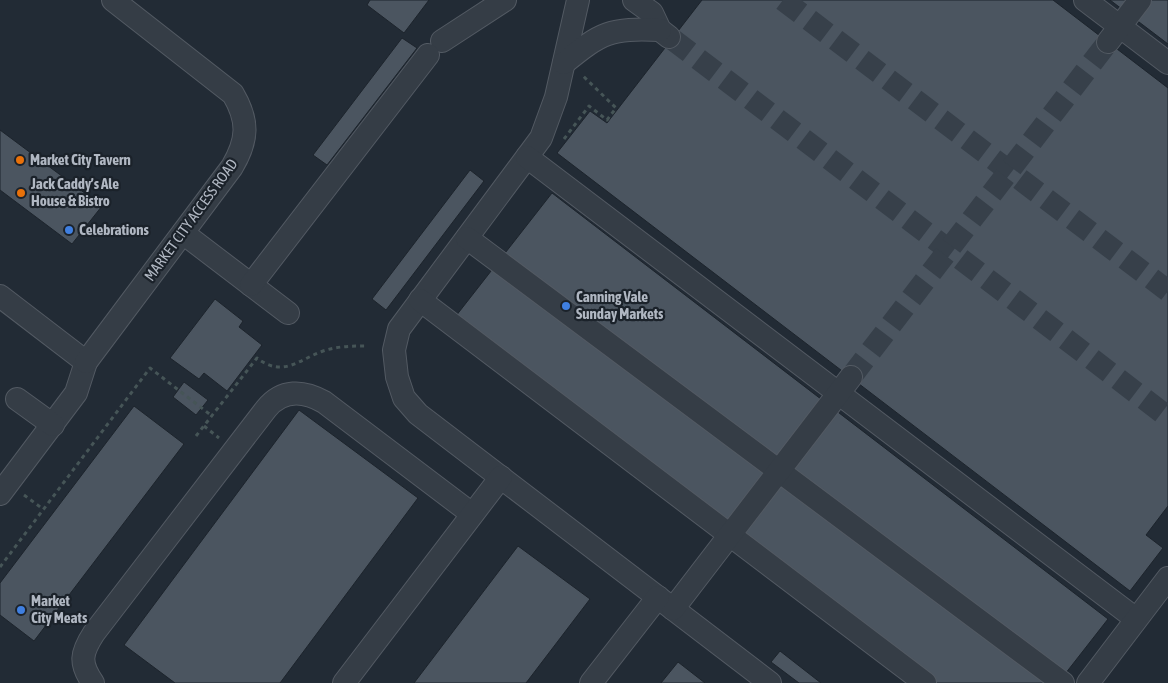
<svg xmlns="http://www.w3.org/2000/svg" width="1168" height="683" font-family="'Asap Condensed',sans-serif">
<rect width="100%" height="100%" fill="#222b35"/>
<g fill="#4b5560" stroke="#1d242c">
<polygon points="370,0 429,0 404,33 367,5"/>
<polygon points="702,0 1053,0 1168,88 1168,506 1146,535 1163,548 1130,591 557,153 590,111 607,123"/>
<polygon points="1110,0 1168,0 1168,44"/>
<polygon points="402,38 417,48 327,165 313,155"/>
<polygon points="0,130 102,206 72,244 0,190"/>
<polygon points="470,170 484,181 386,310 372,299"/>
<polygon points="552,193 1108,619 1058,683 925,683 452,321"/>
<polygon points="215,299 243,321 239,327 262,345 227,391 204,373 199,379 170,358"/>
<polygon points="184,382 208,400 196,415 173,397"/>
<polygon points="134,406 184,444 34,641 0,615 0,583"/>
<polygon points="299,410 418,498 280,683 175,683 124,645"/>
<polygon points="518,546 590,599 526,683 414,683"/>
<polygon points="780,651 821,683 799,683 771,662"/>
<polygon points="678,662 705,683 661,683"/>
</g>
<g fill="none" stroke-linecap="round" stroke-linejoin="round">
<g stroke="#37404a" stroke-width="22" stroke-dasharray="22 11" stroke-linecap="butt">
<polyline points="783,0 1168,291"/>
<polyline points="672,39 1168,417"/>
<polyline points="851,377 1108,42"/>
</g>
<defs>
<g id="minor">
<polyline points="578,0 556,97 541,138 399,329 394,350 397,377 404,398 418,414 770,683"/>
<polyline points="634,0 652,13 660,30 669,37"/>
<polyline points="1085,0 1168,63"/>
<polyline points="442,41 505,0"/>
<polyline points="1108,42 1140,0"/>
<path d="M 564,63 C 602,32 610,28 660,30"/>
<polyline points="527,157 1136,619"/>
<polyline points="183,233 288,313"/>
<polyline points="467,238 1063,683"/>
<polyline points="251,285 428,55"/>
<polyline points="0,296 86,362 76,393 0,494"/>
<polyline points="420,300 925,683"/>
<path d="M 86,362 L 232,167 C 248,140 249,121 233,94 L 113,0"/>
<polyline points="17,399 53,425"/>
<polyline points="673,609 851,377"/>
<path d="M 93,683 C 79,663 81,653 94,633 L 266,409 C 282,389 303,390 324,402 L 472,514"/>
<polyline points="344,683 501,477"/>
<polyline points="591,683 658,597"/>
<polyline points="1088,683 1168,578"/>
</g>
</defs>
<use href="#minor" stroke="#535a63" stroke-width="24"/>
<g stroke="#465557" stroke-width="3" stroke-dasharray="4 4" stroke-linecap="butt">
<polyline points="564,139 589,106 607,120 616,108 581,74"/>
<polyline points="204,426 219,438"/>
<path d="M 196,436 L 257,358 C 283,378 298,360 323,351 C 338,346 352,346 367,346"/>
<polyline points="24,495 43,509"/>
<polyline points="0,567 150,368 212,416"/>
</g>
<use href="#minor" stroke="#353d46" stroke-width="22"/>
</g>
<g fill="#e8710a" stroke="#1b222a" stroke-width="2">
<circle cx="20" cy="160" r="5"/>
<circle cx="21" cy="193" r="5"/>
</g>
<g fill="#3f7fe0" stroke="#1b222a" stroke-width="2">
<circle cx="69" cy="230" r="5"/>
<circle cx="566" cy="306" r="5"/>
<circle cx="21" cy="610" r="5"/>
</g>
<g text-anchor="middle" stroke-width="4.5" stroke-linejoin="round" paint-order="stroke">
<g font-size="15" font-weight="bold" fill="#b0b7c2" stroke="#1b222a" text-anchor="start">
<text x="30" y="165">Market City Tavern</text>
<text x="31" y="189">Jack Caddy’s Ale<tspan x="31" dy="17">House &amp; Bistro</tspan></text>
<text x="79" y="235">Celebrations</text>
<text x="576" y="302">Canning Vale<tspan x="576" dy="17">Sunday Markets</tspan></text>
<text x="31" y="606">Market<tspan x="31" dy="17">City Meats</tspan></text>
</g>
<g font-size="15" fill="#b0b7c2" stroke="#1b222a">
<text transform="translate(191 220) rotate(-54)" y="5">MARKET CITY ACCESS ROAD</text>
</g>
</g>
</svg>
